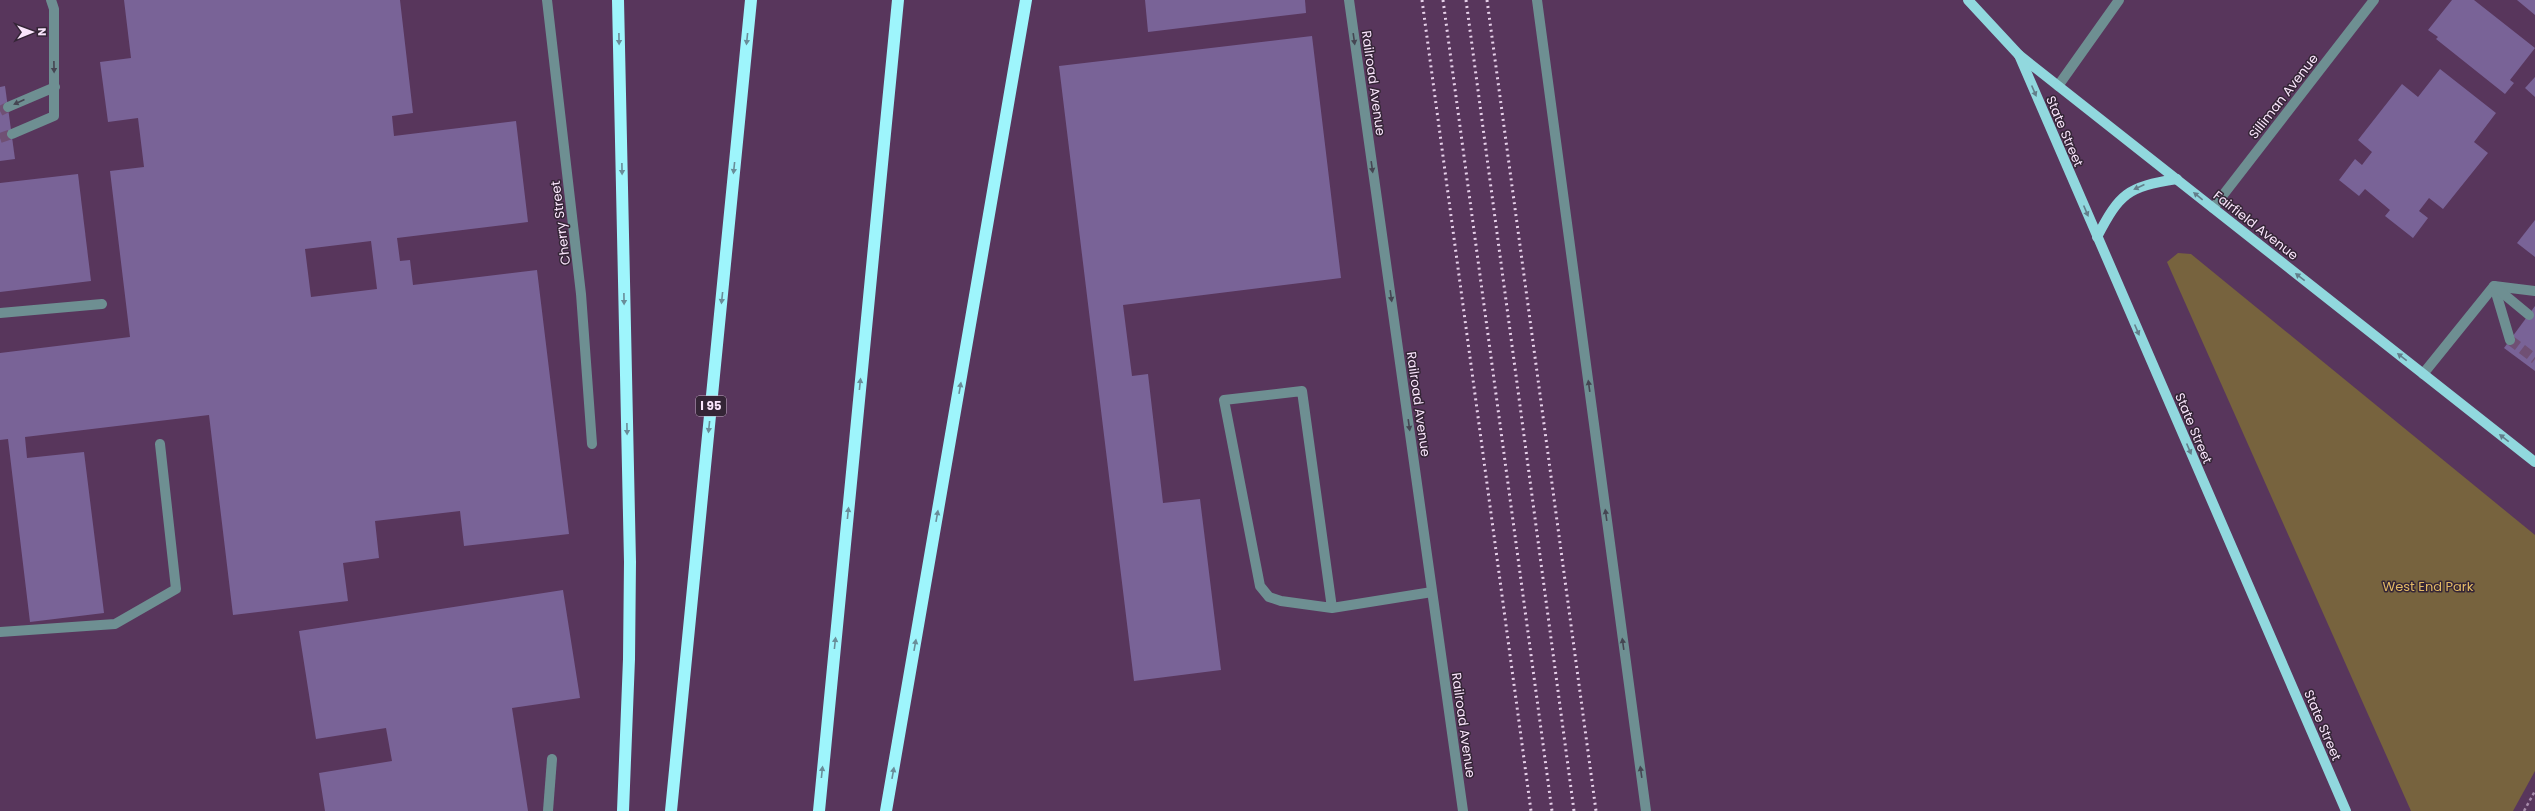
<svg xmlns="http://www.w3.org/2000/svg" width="2535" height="811" font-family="Poppins,sans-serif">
<rect width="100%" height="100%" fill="#58365c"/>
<polygon fill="#77633e" points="2178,253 2191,254 2535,535 2535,771 2513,811 2411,811 2167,262"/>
<g fill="#796397" fill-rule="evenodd">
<path d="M 124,0 L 400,0 L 413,113 L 392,116 L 394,136 L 516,121 L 528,222 L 397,238 L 400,261 L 410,260 L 413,285 L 537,270 L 569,534 L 464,546 L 460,511 L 375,521 L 379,558 L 343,563 L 348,601 L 233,615 L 209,415 L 25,437 L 27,458 L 84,452 L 104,613 L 30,622 L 8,439 L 0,440 L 0,353 L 130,337 L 110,171 L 144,167 L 138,118 L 108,122 L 100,62 L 131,58 ZM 371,241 L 377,289 L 311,297 L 305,249 Z"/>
<polygon points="1145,0 1305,0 1306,13 1148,32"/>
<polygon points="2452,0 2474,0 2535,48 2510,80 2514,83 2505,94 2436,39 2438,37 2428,30"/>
<polygon points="2517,0 2535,0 2535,15"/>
<polygon points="1312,36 1341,278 1123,305 1132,376 1148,374 1163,503 1200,499 1221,670 1134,681 1059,66"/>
<polygon points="2440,69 2496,113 2474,142 2488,153 2443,209 2429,198 2419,211 2428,218 2413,238 2385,216 2390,210 2365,189 2359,196 2339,180 2355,159 2362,165 2372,152 2358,140 2402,84 2418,97"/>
<polygon points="2535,77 2535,97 2525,88"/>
<polygon points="5,86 15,159 0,161 0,87"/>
<polygon points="78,174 91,281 0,292 0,183"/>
<polygon points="2535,220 2535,257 2517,243"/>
<polygon points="2535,306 2535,371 2504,348"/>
<polygon points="563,590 580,698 512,708 528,811 325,811 319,773 392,761 386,728 316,739 299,631"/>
</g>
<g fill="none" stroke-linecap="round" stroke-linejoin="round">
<g stroke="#705074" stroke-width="10" stroke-dasharray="10 5" stroke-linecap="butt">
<polyline points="0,111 8,107"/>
<polyline points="0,138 12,134"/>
<polyline points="2510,340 2535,359"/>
</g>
<polyline stroke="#a78baa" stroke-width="2.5" stroke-dasharray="3 3" stroke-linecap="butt" points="2524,811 2535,791"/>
<g stroke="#6e8f92" stroke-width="10">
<polyline points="547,0 581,294 592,444"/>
<polyline points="1349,0 1463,811"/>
<polyline points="1537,0 1646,811"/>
<polyline points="2058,86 2119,0"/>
<polyline points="8,107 55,87"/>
<polyline points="12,134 54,116 54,9 51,0"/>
<polyline points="2213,208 2374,0"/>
<polyline points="0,313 102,304"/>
<polyline points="2510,340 2494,286 2535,291"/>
<polyline points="2423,374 2494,286 2529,315"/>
<polyline points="1332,608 1281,601 1269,597 1260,586 1224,400 1302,391 1332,608 1432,592"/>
<polyline points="0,632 115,624 176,589 160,444"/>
<polyline points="548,811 552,759"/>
</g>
<g stroke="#91d8de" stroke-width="10">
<polyline points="1968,0 2019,55 2535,462"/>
<polyline points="2019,55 2346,811"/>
<path d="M 2097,237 C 2120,193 2127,187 2177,179"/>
</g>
<g stroke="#9ef5fc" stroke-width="12">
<polyline points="618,0 630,562 629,659 623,811"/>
<polyline points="671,811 751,0"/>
<polyline points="819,811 898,0"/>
<polyline points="886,811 1026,0"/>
</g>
<g stroke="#e7d1ea" stroke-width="3" stroke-dasharray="2 4" stroke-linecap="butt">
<polyline points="1422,0 1531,811"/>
<polyline points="1443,0 1552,811"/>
<polyline points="1466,0 1574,811"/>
<polyline points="1487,0 1596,811"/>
</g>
</g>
<defs><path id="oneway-solid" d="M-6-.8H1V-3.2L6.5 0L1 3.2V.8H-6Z"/></defs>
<g fill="#698d99">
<use href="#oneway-solid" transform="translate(619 39) rotate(89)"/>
<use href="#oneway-solid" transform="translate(747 39) rotate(96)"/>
<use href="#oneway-solid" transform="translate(734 168) rotate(96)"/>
<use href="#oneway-solid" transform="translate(622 169) rotate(89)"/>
<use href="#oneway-solid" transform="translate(722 298) rotate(96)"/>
<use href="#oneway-solid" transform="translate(624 299) rotate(89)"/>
<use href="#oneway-solid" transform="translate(860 384) rotate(-84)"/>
<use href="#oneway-solid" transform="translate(960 388) rotate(-80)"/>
<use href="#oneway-solid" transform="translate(709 427) rotate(96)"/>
<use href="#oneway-solid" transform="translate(627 429) rotate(89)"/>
<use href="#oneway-solid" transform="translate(848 513) rotate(-84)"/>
<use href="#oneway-solid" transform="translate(937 516) rotate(-80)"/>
<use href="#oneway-solid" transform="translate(835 643) rotate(-84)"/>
<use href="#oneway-solid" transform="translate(915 645) rotate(-80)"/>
<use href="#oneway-solid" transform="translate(822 772) rotate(-84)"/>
<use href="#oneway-solid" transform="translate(893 773) rotate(-80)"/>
</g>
<g fill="#454552">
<use href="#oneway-solid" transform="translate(1354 39) rotate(82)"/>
<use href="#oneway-solid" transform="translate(54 67) rotate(89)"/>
<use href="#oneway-solid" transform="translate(19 102) rotate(156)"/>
<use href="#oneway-solid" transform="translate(1372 167) rotate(82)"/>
<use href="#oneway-solid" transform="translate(1391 296) rotate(82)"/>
<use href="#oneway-solid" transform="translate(1589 386) rotate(-98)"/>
<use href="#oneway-solid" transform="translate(1409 425) rotate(82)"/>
<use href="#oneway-solid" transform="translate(1606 515) rotate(-98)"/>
<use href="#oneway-solid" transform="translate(1623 644) rotate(-98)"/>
<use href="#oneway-solid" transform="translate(1641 772) rotate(-98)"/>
</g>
<g fill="#627e8a">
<use href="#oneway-solid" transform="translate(2034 91) rotate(67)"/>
<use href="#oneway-solid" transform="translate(2139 187) rotate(155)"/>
<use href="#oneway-solid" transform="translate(2198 196) rotate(-141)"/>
<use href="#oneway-solid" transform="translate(2086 211) rotate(67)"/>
<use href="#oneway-solid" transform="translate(2300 277) rotate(-142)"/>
<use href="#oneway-solid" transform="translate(2137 330) rotate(67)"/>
<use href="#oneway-solid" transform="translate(2402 357) rotate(-142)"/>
<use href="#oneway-solid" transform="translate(2504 438) rotate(-142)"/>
<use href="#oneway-solid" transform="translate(2189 449) rotate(67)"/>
</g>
<g text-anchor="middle" stroke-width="3" stroke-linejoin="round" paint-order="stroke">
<rect fill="#342536" stroke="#bfabc1" stroke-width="1" x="696" y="396" width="30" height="20" rx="3"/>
<g font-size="12" font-weight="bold" fill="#fae5fc">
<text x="711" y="410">I 95</text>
</g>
<g font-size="13" fill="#fae5fc" stroke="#342536">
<text transform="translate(1374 83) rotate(82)" y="5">Railroad Avenue</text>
<text transform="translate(2283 96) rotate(-52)" y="5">Silliman Avenue</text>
<text transform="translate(2065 131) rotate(67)" y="5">State Street</text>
<text transform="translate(560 223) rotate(-97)" y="5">Cherry Street</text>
<text transform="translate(2256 225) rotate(38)" y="5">Fairfield Avenue</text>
<text transform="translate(1419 404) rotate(82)" y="5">Railroad Avenue</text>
<text transform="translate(2194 428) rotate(67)" y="5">State Street</text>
<text transform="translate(1464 725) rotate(82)" y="5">Railroad Avenue</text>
<text transform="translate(2323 725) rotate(67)" y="5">State Street</text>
</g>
<g font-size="13" fill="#e4ba66" stroke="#342536">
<text x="2428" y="591">West End Park</text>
</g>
</g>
<g transform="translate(32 32) rotate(89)" stroke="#342536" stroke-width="3" paint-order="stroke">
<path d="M0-3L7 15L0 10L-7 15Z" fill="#fae5fc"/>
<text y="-6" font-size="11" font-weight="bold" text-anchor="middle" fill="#fae5fc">N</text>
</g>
</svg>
